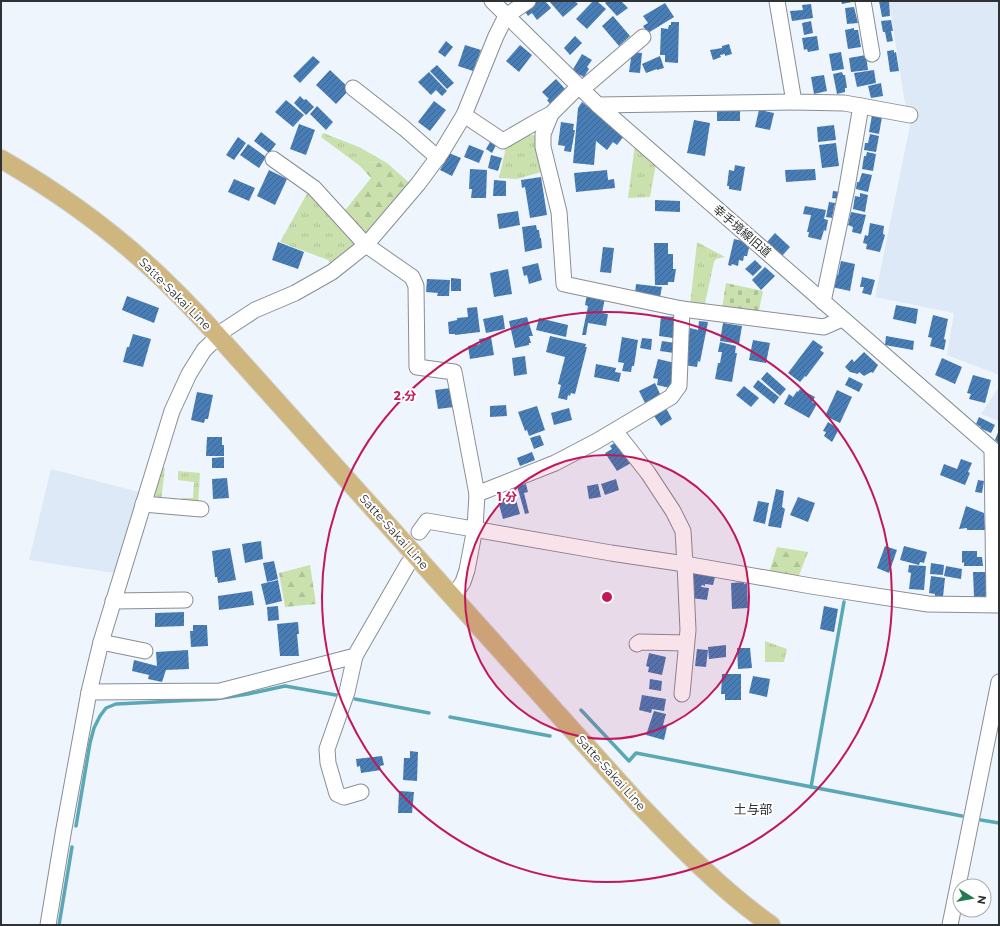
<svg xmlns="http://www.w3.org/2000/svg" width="1000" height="926" font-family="Montserrat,'Noto Sans JP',sans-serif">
<defs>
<pattern id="grass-tufts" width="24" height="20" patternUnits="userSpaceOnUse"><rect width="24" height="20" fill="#cae1ae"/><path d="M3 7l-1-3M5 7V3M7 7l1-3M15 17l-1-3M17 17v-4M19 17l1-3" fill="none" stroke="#aec296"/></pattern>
<pattern id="forest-firs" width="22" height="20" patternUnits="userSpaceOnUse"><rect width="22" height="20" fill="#cae1ae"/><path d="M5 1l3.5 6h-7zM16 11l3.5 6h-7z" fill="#aec296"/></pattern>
<pattern id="cemetery-stones" width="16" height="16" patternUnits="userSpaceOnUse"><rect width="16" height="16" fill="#cae1ae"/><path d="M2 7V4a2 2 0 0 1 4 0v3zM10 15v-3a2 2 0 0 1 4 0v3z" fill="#aec296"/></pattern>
<pattern id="building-hatch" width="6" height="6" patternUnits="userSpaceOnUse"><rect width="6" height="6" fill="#497db5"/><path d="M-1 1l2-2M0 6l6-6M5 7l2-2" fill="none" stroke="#3d6794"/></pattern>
</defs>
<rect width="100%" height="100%" fill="#eef5fd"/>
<g fill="#dde9f7">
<polygon points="889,1 999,1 999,375 947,355 954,313 875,297 913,111 906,110"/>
<polygon points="999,387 999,421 981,414"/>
<polygon points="51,469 139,492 114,573 29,560"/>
</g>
<g fill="url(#grass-tufts)">
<polygon points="323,133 359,147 387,163 366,162 360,166 321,137"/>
<polygon points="520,135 534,135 537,137 545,171 517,179 499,178 505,152 504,146"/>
<polygon points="635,144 656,164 650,197 628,198"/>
<polygon points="309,190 359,245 332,266 328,260 280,242"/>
<polygon points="697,242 725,257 716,259 714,262 704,308 690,306"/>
<polygon points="161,467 165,468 161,502 150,499"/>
<polygon points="178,471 200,473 198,505 181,503 182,498 193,498 194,482 178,480"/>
<polygon points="765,641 787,649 784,662 765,662"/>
</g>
<g fill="url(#forest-firs)">
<polygon points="366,162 387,163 413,186 371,234 364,234 342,214 371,178 360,166"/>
<polygon points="777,547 808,552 798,578 769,573"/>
<polygon points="310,565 316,604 285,607 279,573"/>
</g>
<polygon fill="url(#cemetery-stones)" points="726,283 763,291 758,315 722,309"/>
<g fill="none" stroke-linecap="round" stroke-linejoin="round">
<g stroke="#5aa8b6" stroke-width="3.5">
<polyline points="355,699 429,713"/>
<polyline points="581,710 629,761 636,753 962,816"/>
<polyline points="450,717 550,736"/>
<polyline points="811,787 844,602"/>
<polyline points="981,820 999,823"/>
<polyline points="76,826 90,743 94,728 100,716 106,708 116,704 215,699 248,694 285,686 336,695"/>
<polyline points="59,925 72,847"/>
</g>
</g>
<g fill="url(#building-hatch)">
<polygon points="535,1 545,1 551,8 537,20 532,13 528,16 524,10"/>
<polygon points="549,1 575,1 578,4 563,17"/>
<polygon points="593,1 597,1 606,9 587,29 576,19"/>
<polygon points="607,1 621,1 628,8 617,16 605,3"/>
<polygon points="841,1 852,1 852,2 842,4"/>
<polygon points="879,1 889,1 890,16 882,17"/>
<polygon points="665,3 674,17 648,33 643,26 648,23 643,16"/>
<polygon points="811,4 813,18 792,21 790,11 803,10 802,5"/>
<polygon points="854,7 858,23 847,24 845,8"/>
<polygon points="613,16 630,36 619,46 602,26"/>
<polygon points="891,20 893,31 891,31 893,41 887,42 885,32 883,32 881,21"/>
<polygon points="811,21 813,33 804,35 802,23"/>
<polygon points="671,22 679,22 678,63 665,62 665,55 660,55 661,28 668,29 669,25 671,25"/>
<polygon points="854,28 854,30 858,30 861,47 848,49 845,30"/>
<polygon points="575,36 582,43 570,55 564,48"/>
<polygon points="817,36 819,50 808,52 807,49 804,50 802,38"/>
<polygon points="446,41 453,47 445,57 438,52"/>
<polygon points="729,44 732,54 725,56 725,54 720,55 721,57 713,60 710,50 722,48 722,46"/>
<polygon points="465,45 481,50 473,71 458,66"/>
<polygon points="520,45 532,55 519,72 506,61"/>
<polygon points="894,50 894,53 896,52 899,71 890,72 887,51"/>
<polygon points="632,52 642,53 640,73 629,72"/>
<polygon points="841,52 844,69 832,71 829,54"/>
<polygon points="582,54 592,60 587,67 589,69 584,77 572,71"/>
<polygon points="866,55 868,70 851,72 849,58"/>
<polygon points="313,56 320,62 300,83 293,76"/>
<polygon points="660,56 664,68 657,70 657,69 646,73 642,64"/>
<polygon points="437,65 454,83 447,89 430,71"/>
<polygon points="330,70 350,89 336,104 316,85"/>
<polygon points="874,70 876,83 857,87 854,73"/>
<polygon points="429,72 447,91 442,96 436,90 431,95 418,82"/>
<polygon points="842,72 843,75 845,75 847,88 845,88 845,92 837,94 833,74"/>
<polygon points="824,75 827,91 814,94 811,77"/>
<polygon points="556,79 566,90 550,104 547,100 549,99 542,92"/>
<polygon points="881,83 883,96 871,98 868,86"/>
<polygon points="300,96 304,100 306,99 314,107 306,115 294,103"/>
<polygon points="286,100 304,115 293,127 275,112"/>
<polygon points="434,101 446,110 430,131 418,122"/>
<polygon points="582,102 624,136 617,145 613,142 607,150 596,141 594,165 573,163 578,108"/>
<polygon points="317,106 333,122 326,130 310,114"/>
<rect x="717" y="108" width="23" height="13"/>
<polygon points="759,110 774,113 770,130 755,127"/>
<polygon points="872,115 882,117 879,134 869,132"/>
<polygon points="694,120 710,123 705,156 687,153"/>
<polygon points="561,122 574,124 573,130 575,130 571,152 564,151 565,146 558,145"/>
<polygon points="299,124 315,130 306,155 290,149"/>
<polygon points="834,125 836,140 818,142 817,127"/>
<polygon points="261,132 276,144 269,153 254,141"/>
<polygon points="870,134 879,136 876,152 864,150 865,143 868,143"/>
<polygon points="238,137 246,143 234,160 226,155"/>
<polygon points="490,142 496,145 492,153 486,149"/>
<polygon points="836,143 839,166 822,168 819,145"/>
<polygon points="248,144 266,157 259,168 240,155"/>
<polygon points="469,145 484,151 479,163 464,157"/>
<polygon points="867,152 876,154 873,171 862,169 864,156 866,156"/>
<polygon points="449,153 461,158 452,176 440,170"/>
<polygon points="491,155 502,158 498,171 488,168"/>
<polygon points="735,165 745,167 741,191 729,189 729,186 727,186 729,170 734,171"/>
<polygon points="470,169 487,170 486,198 471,198 472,189 469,189"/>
<polygon points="815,169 816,180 786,182 785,170"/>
<polygon points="269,170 287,179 275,205 257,196"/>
<polygon points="607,170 608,180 614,179 615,188 576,192 574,173"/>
<polygon points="862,173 872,175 868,192 856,189 857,182 859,182"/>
<polygon points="541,177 547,215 530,218 525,187 522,188 521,180"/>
<polygon points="234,179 255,188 249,201 228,192"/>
<polygon points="494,180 506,181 506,196 493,196"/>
<polygon points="833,191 841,192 840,199 832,198"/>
<polygon points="860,193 868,195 865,212 853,209 855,196 860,197"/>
<polygon points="655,200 680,201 680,212 655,211"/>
<polygon points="829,202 835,203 832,218 826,217"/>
<polygon points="805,206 826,210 824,219 828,220 826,231 824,230 821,240 808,237 809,232 807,232 811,215 803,214"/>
<polygon points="518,211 520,225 499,229 497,214"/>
<polygon points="851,212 866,215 861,234 852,232 853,227 848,225"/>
<polygon points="870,223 884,226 883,234 885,235 880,252 866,249 867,244 863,243 865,235 868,236"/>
<polygon points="536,225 537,230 539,230 540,238 541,238 542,248 525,252 522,227"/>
<polygon points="775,233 790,247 782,256 767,242"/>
<polygon points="734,239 743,241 749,248 747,256 744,256 743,261 739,260 738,266 732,264 731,266 728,265"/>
<polygon points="278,242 304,252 298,269 272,260"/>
<polygon points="654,243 668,243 668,254 673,254 673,269 676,269 674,282 668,282 668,285 655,285"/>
<polygon points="603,247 614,248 611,273 600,272"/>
<polygon points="755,260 762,267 753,276 745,269"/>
<polygon points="841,261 855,264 850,291 832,287 835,274 838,275"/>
<polygon points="538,263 542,280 529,284 527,275 524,276 522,267"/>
<polygon points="765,267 775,276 761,290 752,280"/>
<polygon points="508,269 512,294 494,297 490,273"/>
<polygon points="862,277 875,280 871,295 862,293 864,287 860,287"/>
<polygon points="451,278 461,279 461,291 451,291"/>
<polygon points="427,279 450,280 449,296 437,296 438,293 426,292"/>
<polygon points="636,284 662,287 660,297 635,294"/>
<polygon points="587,294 605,298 602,313 608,314 606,326 588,323 586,335 582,335 588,306 585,305"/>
<polygon points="127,296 159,308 154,323 122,310"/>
<polygon points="896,305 918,309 916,324 893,319"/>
<polygon points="477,307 480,332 455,335 455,334 449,334 448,322 457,320 457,318 468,317 467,308"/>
<polygon points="503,315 505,329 486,333 483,319"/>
<polygon points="933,315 948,319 944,339 946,340 944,350 930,346 932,338 928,337"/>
<polygon points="661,316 675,317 673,338 659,336"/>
<polygon points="527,317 533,336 529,336 531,343 529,343 529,345 515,348 509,321"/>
<polygon points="539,318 568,325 566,337 536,330"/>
<polygon points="699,321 708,322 700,362 698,361 697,367 684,365 690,328 698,330"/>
<polygon points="723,323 742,326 739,344 720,341"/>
<polygon points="133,334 151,339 143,367 123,362 127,347 129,347"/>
<polygon points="550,336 586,344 585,347 587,347 575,394 571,393 570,396 568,395 567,400 558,398 561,385 558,384 565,357 546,352"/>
<polygon points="886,336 914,341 913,350 885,345"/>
<polygon points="491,337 494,355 470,359 468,346 480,344 479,339"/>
<polygon points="622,337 638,340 634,366 632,366 631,372 622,371 624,363 618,362"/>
<polygon points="642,338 652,339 651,350 640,348"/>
<polygon points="753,340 770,343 766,363 749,360"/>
<polygon points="813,340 823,347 820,350 824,353 806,377 805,376 800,382 788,373"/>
<polygon points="662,341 675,343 674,353 660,351"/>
<polygon points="720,342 736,346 735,353 737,353 732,382 715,379 718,363 720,363 722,352 718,352"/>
<polygon points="864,352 878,365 873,373 871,372 864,376 859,372 858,374 850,372 845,367 852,359 854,362"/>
<polygon points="525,356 527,374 514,376 512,358"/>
<polygon points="942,358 962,367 955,384 935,375"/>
<polygon points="658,359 675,363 670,388 657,385 658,379 653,378"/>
<polygon points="596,364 616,368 615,372 621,373 619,382 594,377"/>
<polygon points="767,372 786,389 780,396 761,379"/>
<polygon points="973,375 991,380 985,403 969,399 971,394 967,393"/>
<polygon points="849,377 863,384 859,392 845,385"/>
<polygon points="758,380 779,397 774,404 753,387"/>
<polygon points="655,383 661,396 645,403 639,391"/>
<polygon points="744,386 759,398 751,407 736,395"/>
<polygon points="451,388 454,407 438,409 435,390"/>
<polygon points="800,389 815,397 812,402 817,404 809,418 784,404 789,394 793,397 797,391 798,392"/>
<polygon points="837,390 852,397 840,423 825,416"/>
<polygon points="197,392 213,395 208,419 205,419 204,423 191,420"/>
<polygon points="506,405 507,416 490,417 490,406"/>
<polygon points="537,406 545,430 529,436 527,430 525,431 518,412"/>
<polygon points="569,408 572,420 554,425 551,413"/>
<polygon points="666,408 672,419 661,426 654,416"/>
<polygon points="979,417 995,425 991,433 980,428 981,427 976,424"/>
<polygon points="828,422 839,429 832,442 824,436 826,432 823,431"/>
<polygon points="999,430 999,443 995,440"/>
<polygon points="540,435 544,445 534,449 530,438"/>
<polygon points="207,437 222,437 222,445 224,445 224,456 206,456"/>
<polygon points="617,441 631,463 617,471 605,453 612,449 610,446"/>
<polygon points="532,452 535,460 520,466 517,458"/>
<polygon points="224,457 224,468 212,468 212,458"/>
<polygon points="961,459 972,463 968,472 970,473 965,485 940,475 944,464 957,469"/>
<polygon points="227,478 229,498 213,499 212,479"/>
<polygon points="616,479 619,490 605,495 601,484"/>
<polygon points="978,480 984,481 982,493 975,492"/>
<polygon points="526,484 528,492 524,493 529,513 525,514 517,486"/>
<polygon points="598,484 601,497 589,499 587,486"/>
<polygon points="776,489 784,491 782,507 785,509 781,528 768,526"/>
<polygon points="515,496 520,514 503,519 498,501"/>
<polygon points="798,497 815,503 808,522 790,515"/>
<polygon points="758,501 769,503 765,524 753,521"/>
<polygon points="966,506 984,513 985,530 967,530 967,528 959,529"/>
<polygon points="261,541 263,559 245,563 242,544"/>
<polygon points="885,546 897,550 889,573 877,568"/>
<polygon points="904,546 927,552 924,563 920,562 919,565 900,560"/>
<polygon points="230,548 236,580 218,583 217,577 215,577 212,551"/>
<polygon points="962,551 977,551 977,557 982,557 983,566 964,566 964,562 962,563"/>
<polygon points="274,561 278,579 267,582 263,563"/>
<polygon points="931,563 944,565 943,575 930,574"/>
<polygon points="909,565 926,566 924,590 909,589 911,573 908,572"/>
<polygon points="946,566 962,569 961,579 944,576"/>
<polygon points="973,572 988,572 989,597 974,597"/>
<polygon points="692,573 715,577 713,585 705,584 705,586 702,585 701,587 709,588 707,600 691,598"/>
<polygon points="931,576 945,578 943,597 935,596 935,594 929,593"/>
<polygon points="278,580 282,601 266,605 261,584"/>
<polygon points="744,582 744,584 747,583 748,608 732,609 731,583"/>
<polygon points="252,591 254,605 219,610 218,596"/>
<polygon points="278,606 279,620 268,621 267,607"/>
<polygon points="824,606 838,609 834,632 820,629"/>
<polygon points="184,612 184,626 155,627 155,613"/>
<polygon points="298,622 299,634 297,634 299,656 280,656 277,624"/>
<polygon points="193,625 207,625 208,646 191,647 190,631 193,631"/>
<polygon points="726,645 726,657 709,659 708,647"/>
<polygon points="737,648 750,648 752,668 738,669"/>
<polygon points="697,649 708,650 706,667 695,666"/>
<polygon points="188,650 189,669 166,670 162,682 148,679 149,675 132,671 134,660 157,666 156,652"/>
<polygon points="649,653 666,657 662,675 648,672 649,667 646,666"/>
<polygon points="722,674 741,674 741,700 725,700 725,694 721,694"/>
<polygon points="753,676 770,679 767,697 749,693"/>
<polygon points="650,679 662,681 661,691 649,689"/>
<polygon points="642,695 666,699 664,711 652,709 651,713 639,710"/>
<polygon points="654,711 666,714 663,725 667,727 664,740 646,735"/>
<polygon points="410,751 418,752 417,781 403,780 404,758 410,758"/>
<polygon points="382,756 384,765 380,766 381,770 361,773 360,766 357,767 356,759"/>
<polygon points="399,791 414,792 412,813 398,813"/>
</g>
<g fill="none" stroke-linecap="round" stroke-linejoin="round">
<defs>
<g id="minor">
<polyline points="492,1 598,105 999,455"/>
<polyline points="777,1 794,102 844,103 861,106 846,193 823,302"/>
<polyline points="863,1 872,54"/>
<polyline points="353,88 404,128 438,158"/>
<polyline points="581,90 643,37"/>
<polyline points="598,105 794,102"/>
<polyline points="861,106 910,115"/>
<polyline points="551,114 543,134 543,147 559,212 564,284 682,309 824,327 842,319"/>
<polyline points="464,115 503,141 541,119 551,114 578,87"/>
<polyline points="273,159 314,188 366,245 412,277 416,286 417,367 454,372 477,494"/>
<polyline points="615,431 648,473 673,511 683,531 685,564 688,630 682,694"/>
<polyline points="992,449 994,604"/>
<polyline points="143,504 201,509"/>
<polyline points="419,532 427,521 611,553 685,564 811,586 928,604 999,605"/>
<polyline points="450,595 459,588 463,582 467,570 475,528 477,494 555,463 597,441 671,397 679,386 682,309"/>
<polyline points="113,601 185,600"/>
<polyline points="101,642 145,651"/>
<polyline points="637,644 640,642 686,643"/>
<polyline points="355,656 347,692 327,749 328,763 337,794 344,797 361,792"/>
<polyline points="89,692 220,691 355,656 408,564 415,556"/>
<polyline points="48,925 63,834 89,692 101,642 172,411 189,374 204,350 226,329 255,310 295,293 332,272 366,245 418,184 441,153 464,115 496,36 506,16 528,1"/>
<polyline points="950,925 999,682"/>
</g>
<path id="major" d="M 1,159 C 65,196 126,241 178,294 C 192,308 205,322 218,336 L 636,801 C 678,845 721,890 771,925"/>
</defs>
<use href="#minor" stroke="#898e95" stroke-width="17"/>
<use href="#major" stroke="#d1d2d3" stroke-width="20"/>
<use href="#minor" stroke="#fff" stroke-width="15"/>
<use href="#major" stroke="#ceb67e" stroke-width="18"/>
</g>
<circle cx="607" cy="597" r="142" fill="#c2185b" fill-opacity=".12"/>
<g fill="none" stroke="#c2185b" stroke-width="2">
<circle cx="607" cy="597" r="142"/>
<circle cx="607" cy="597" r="285"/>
</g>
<g text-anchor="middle" stroke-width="4" stroke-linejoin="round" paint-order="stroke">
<g font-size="12" fill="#2f3235" stroke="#fff">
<text transform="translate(742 231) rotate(41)" y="4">幸手境線旧道</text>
<text transform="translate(175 294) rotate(45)" y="4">Satte-Sakai Line</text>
<text transform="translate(394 532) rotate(48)" y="4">Satte-Sakai Line</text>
<text transform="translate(611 773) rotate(48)" y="4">Satte-Sakai Line</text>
</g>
<g font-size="13" fill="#2f3235" stroke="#fff">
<text x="753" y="814">土与部</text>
</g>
</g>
<circle cx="607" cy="597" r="6" fill="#c2185b" stroke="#fff" stroke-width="2"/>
<g font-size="12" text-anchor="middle" font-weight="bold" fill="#c2185b" stroke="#fff" stroke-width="4" stroke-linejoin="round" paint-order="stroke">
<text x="405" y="400">2 分</text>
<text x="507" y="501">1 分</text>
</g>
<rect width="1000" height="926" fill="none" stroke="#2f3235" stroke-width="4"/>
<g transform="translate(972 898) rotate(101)"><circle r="19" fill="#ffffff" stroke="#acadae"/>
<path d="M0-3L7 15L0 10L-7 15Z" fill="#247b4f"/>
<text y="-6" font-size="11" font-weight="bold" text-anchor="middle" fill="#2f3235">N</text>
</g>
</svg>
